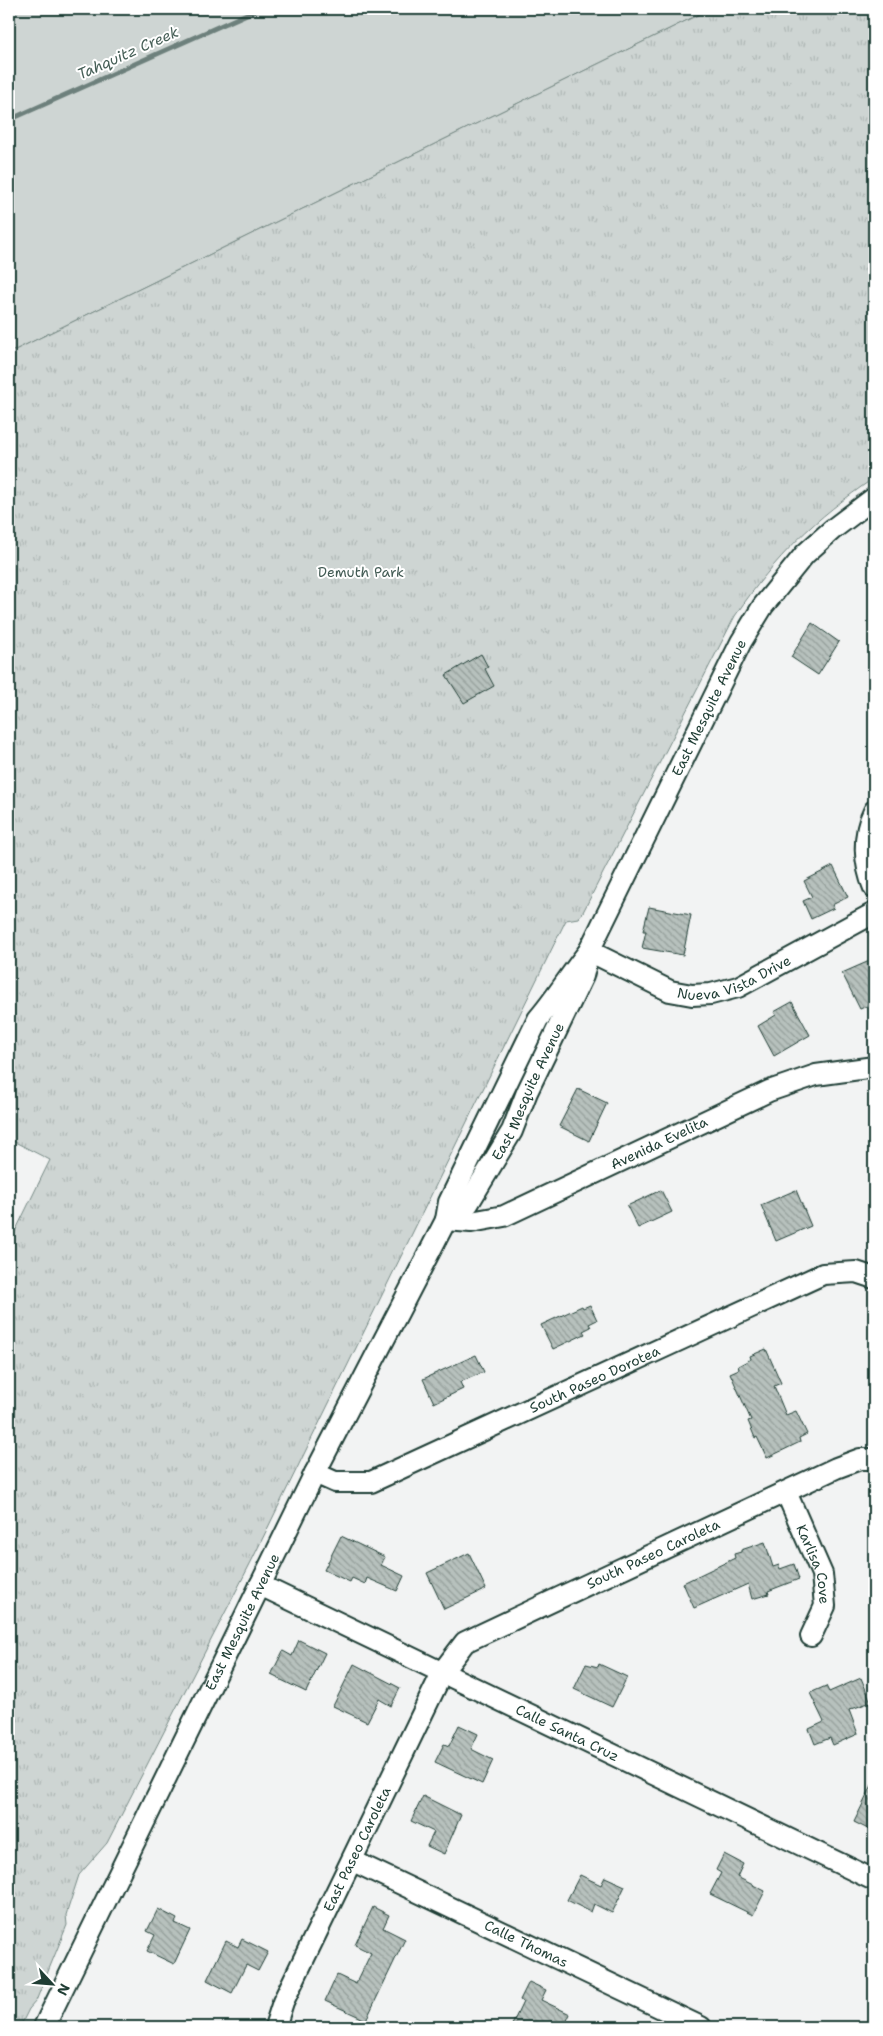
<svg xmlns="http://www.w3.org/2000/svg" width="883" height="2036" font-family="'Shantell Sans',sans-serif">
<defs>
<pattern id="park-tufts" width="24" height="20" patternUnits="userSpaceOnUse" patternTransform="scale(1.25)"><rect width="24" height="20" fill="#ced5d3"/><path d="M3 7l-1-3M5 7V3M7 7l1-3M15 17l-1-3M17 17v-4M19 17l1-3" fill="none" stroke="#b0b8b6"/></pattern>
<pattern id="building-back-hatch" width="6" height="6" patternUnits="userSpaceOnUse" patternTransform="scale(1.25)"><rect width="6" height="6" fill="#b7c1bd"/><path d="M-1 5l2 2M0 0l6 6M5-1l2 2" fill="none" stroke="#949e9a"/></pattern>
</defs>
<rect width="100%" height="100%" fill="#f2f3f3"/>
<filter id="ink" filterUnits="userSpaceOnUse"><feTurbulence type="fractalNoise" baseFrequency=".02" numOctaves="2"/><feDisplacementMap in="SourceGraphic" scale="10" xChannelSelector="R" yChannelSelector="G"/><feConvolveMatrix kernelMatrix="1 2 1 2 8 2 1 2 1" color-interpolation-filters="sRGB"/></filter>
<g filter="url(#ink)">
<polygon fill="#ced5d3" stroke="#768984" points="9,9 710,9 9,353"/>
<path fill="url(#park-tufts)" stroke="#768984" d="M 710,9 L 874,9 L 874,478 C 814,519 776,556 735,616 L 583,912 L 578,918 L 566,920 L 252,1560 L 107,1843 L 79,1875 L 66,1915 L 67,1925 L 36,2001 L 29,2009 L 20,2027 L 9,2027 L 9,1244 L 50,1160 L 9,1139 L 9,353 Z"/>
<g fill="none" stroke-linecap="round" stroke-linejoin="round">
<polyline stroke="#6d807b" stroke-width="5" points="9,120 258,9"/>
</g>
<g fill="url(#building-back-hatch)" stroke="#1f3d34">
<polygon points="812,623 839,642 818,675 791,657"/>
<polygon points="481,654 488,667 485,669 494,686 464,703 446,675"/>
<polygon points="833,866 848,897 832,905 834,908 811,919 803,901 812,897 804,881"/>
<polygon points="649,907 691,915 683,955 642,948 646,931 643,931"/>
<polygon points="874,959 874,995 869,998 872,1004 860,1009 842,973"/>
<polygon points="792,1002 810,1035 774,1056 758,1026 776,1015 774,1012"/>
<polygon points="578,1089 607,1103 589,1141 559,1126"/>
<polygon points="661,1190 672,1212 638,1228 627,1206"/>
<polygon points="796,1190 811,1226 776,1241 761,1205"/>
<polygon points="590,1305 597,1320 589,1324 591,1327 583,1331 585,1334 553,1349 541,1325 582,1306 583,1308"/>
<polygon points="766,1349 781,1383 774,1386 786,1415 796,1411 807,1434 799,1438 800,1442 767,1458 757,1437 755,1438 748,1421 751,1420 730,1373 739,1369 738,1366 751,1359 750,1356"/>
<polygon points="476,1355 484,1372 460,1382 463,1389 434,1403 423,1379"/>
<polygon points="341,1536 385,1557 381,1565 404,1576 397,1591 367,1578 365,1584 352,1578 350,1582 324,1570"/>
<polygon points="765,1542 773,1567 779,1565 780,1569 794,1564 799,1579 768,1591 769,1594 752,1599 748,1584 694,1608 683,1583 735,1558 734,1554 741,1552 741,1550"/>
<polygon points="469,1553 486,1589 444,1609 427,1573"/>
<polygon points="299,1640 325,1653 306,1692 271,1675 283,1651 292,1656"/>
<polygon points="354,1664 400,1688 391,1706 379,1699 367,1722 333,1706"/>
<polygon points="586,1664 598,1667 599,1664 627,1677 612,1707 574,1689"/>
<polygon points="861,1678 871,1702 849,1710 858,1734 833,1745 830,1738 815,1744 809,1729 824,1722 810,1693 826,1686 829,1692"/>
<polygon points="459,1725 478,1734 471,1749 493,1760 482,1784 435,1762 444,1744 449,1746"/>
<polygon points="874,1781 874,1832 854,1822"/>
<polygon points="423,1796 461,1815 444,1854 427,1846 434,1832 411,1821"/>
<polygon points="724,1854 743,1864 737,1877 765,1891 753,1915 710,1894 721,1873 716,1870"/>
<polygon points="580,1875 601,1885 605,1877 625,1886 612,1913 594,1904 591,1912 567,1900"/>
<polygon points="373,1907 389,1915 383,1928 405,1939 366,2020 325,2001 337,1975 356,1984 371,1953 355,1945"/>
<polygon points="158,1909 177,1919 175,1923 190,1930 174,1964 147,1951 155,1935 147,1931"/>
<polygon points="242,1939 268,1952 258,1971 246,1965 232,1993 207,1980 226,1941 238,1947"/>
<polygon points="529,1982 546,1990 541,2000 570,2014 564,2027 511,2027 523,2002 520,2000"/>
</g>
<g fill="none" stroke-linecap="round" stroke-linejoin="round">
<defs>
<g id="minor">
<path d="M 874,811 C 862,835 864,864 874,888"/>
<path id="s1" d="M 589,951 L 670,991 L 692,995 L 711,994 L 738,987 L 874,913"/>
<path id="s2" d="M 446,1220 L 468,1204 L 512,1131 L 527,1092 L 583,976 L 589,951 L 741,642 L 763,606 L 805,554 L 833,529 L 874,498"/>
<path id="s3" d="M 446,1220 L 471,1222 L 504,1216 L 769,1091 L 816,1075 L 874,1067"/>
<path id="s4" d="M 315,1473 L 335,1482 L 371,1482 L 823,1274 L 856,1272 L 874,1278"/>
<path id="s5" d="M 786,1492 L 822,1574 L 825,1606 L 811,1636"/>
<path id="s6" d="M 260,1585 L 874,1880"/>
<path id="s7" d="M 353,1861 L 701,2027"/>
<path id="s8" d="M 44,2027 L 315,1473 L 446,1220 L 449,1202 L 538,1019 C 557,997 571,973 589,951"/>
<path id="s9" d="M 275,2027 L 283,2002 L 443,1671 L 465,1642 L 836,1468 L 860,1459 L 874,1459"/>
</g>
</defs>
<use href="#minor" stroke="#1f3d34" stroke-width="24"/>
<use href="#minor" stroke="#fff" stroke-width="20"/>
</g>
</g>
<g text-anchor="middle" stroke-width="4" stroke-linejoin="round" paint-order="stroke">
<g font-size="14" fill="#425b54" stroke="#fff">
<text x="361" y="577">Demuth Park</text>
</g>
<g font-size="14" fill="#1f3d34" stroke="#fff">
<text dy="5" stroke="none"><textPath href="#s2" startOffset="580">East Mesquite Avenue</textPath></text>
<text dy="5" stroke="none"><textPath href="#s1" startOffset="158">Nueva Vista Drive</textPath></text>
<text dy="5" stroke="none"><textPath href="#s2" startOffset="155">East Mesquite Avenue</textPath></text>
<text dy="5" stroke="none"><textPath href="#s3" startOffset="230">Avenida Evelita</textPath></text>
<text dy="5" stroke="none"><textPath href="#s4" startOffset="304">South Paseo Dorotea</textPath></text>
<text dy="5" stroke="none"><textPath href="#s9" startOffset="638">South Paseo Caroleta</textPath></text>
<text dy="5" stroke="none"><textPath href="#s5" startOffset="78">Karlisa Cove</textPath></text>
<text dy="5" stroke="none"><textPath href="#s8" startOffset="451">East Mesquite Avenue</textPath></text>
<text dy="5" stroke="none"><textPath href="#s6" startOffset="341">Calle Santa Cruz</textPath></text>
<text dy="5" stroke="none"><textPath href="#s9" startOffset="196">East Paseo Caroleta</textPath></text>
<text dy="5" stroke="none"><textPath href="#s7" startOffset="192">Calle Thomas</textPath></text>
</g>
<g font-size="15" font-style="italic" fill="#465f57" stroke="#fff">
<text transform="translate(128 53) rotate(-24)" y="5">Tahquitz Creek</text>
</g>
</g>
<rect width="883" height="2036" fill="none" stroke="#fff" stroke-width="30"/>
<rect x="15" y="15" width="853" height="2006" fill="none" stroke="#1f3d34" stroke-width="2" filter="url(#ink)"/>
<g transform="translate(52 1984) rotate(116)" stroke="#ffffff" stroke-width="4" paint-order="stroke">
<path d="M0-4L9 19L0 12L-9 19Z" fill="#1f3d34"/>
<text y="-8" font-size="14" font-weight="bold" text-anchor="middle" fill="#1f3d34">N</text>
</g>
</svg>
